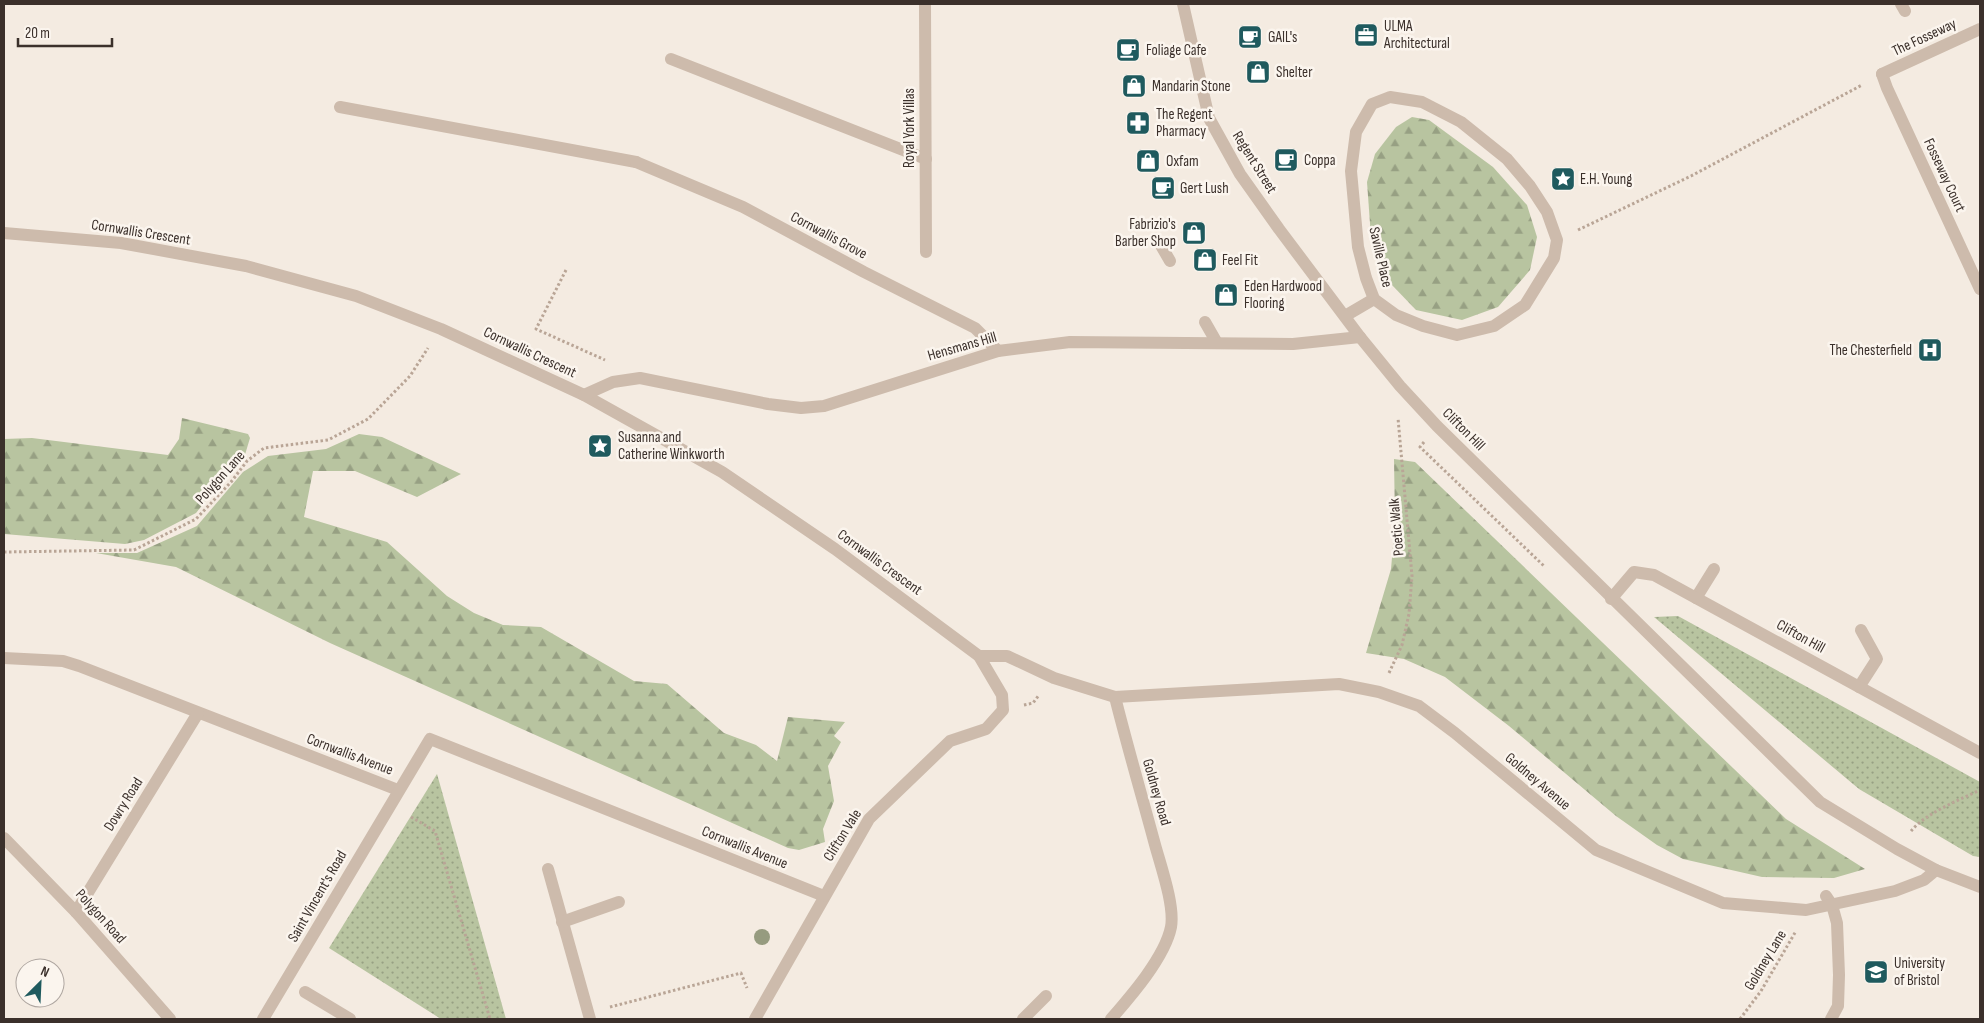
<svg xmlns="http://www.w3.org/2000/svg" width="1984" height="1023" font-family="'Sofia Sans Condensed',sans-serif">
<defs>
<pattern id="green-dots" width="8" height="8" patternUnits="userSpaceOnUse" patternTransform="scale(1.25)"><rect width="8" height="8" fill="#b8c4a0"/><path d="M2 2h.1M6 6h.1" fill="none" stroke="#97a083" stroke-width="1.8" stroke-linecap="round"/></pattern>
<pattern id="forest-firs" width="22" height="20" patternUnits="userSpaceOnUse" patternTransform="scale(1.25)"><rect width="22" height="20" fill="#b8c4a0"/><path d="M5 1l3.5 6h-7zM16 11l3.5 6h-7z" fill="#97a083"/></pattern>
</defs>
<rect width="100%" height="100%" fill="#f4ebe1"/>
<g fill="url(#green-dots)">
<polygon points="1678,616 1980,782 1980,857 1973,856 1859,789 1654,617"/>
<polygon points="437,774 506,1019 441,1019 329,948"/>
</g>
<g fill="url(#forest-firs)">
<polygon points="1412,117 1429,120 1493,167 1527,205 1537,237 1530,270 1498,307 1462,320 1416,310 1391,284 1371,237 1367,182 1375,154 1396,127"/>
<polygon points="182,418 248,434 250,438 244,458 232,468 196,513 144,540 125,544 4,534 4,439 32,438 168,455 179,439"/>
<polygon points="359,434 382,437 461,474 417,497 355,471 313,471 304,517 387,542 447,596 474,613 503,625 541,627 634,681 667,684 724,733 756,745 777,761 788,717 845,722 834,736 841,742 828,766 834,801 823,829 825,842 799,850 788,848 330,643 176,567 96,553 137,553 197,526 243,472 268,456 326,449"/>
<polygon points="1394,459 1415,462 1786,819 1865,869 1834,878 1762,877 1683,859 1657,845 1616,816 1509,726 1445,677 1404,659 1366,653 1391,569 1395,523"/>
</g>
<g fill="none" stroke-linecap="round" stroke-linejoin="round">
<g stroke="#b9a596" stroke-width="3" stroke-dasharray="2.5 2.5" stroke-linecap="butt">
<polyline points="1578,230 1691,176 1862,85"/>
<polyline points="566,270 536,329 605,360"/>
<polyline points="1424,442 1420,447 1544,566"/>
<polyline points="4,552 134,550 196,519 231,482 247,461 264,448 328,440 368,419 410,376 428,348"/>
<polyline points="1389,673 1402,645 1409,614 1412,576 1398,418"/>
<polyline points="1024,705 1033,703 1039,695"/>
<polyline points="411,817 435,831 490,1019"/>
<path d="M 1911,831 C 1926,813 1959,800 1980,790"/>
<polyline points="610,1007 741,973 747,988"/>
<polyline points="1740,1019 1761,991 1796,931"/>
</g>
<g stroke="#cdbbac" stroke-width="12">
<polyline points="1901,4 1905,11"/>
<polyline points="671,59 926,159"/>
<polyline points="1882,74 1887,88 1980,289"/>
<polygon points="1390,97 1422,102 1461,122 1507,159 1530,186 1547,212 1557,240 1554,258 1525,305 1494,326 1457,335 1423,326 1396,315 1374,299 1366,278 1358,247 1351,171 1356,132 1372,104"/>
<polyline points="340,107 636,162"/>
<polyline points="1159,242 1170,261"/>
<polyline points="1345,316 1374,299"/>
<polyline points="1205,322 1217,343"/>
<polyline points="1696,598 1714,569"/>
<polyline points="1859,687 1877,659 1861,630"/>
<polyline points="1826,896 1832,905 1837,923 1839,975 1838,1006 1831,1019"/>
<polyline points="1023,1019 1046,996"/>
</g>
<g stroke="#cdbbac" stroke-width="12">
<polyline points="925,4 926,252"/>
<polyline points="1183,4 1209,118 1240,174 1279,229 1360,337 1400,386 1437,426 1820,802 1897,849 1936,870 1980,887"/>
<polyline points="1882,74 1980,29"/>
<polyline points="636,162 743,207 864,272 975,328 998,351"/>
<polyline points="4,233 121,243 246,266 356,296 441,329 584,395 722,472 835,549 979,656 1002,695 1003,710 986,729 950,741 869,819 755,1019"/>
<polyline points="584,395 613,382 640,378 768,404 801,408 824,406 998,351 1070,342 1293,344 1360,337"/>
<polyline points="1611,599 1634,572 1654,575 1980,753"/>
<polyline points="979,656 1007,656 1054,678 1115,697 1339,684 1379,692 1419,706 1455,733 1596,850 1723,903 1806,910 1895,891 1924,880 1936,870"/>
<polyline points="4,658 63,661 79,666 398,790"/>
<polyline points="4,838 76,912 170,1019"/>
<polyline points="548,869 590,1019"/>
<polyline points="76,912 198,713"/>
<polyline points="562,922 619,902"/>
<polyline points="305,992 350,1019"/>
<polyline points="263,1019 430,739 824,896"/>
<path d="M 1111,1019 C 1131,996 1165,957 1171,927 C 1175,905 1160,864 1154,841 C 1141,793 1127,745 1115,697"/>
</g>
</g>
<circle fill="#969b7f" cx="762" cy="937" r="8"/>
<defs>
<symbol id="office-square" viewBox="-11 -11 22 22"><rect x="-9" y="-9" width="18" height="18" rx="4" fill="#1f5a5e" stroke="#fbf5ee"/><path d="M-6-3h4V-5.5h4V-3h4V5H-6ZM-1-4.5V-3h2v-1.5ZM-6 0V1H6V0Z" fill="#fff"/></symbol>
<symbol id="cafe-square" viewBox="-11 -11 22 22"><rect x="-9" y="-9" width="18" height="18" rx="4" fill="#1f5a5e" stroke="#fbf5ee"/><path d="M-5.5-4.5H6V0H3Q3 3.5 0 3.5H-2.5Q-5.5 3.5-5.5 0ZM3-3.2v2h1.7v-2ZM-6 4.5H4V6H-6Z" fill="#fff"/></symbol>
<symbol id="shop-square" viewBox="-11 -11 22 22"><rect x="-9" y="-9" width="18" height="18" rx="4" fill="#1f5a5e" stroke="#fbf5ee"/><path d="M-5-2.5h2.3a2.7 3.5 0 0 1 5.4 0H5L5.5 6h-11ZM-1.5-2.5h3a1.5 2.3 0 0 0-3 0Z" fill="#fff"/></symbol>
<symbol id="pharmacy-square" viewBox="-11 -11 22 22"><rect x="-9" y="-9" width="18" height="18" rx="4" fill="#1f5a5e" stroke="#fbf5ee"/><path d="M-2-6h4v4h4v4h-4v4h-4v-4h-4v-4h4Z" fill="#fff"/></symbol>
<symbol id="sight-square" viewBox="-11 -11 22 22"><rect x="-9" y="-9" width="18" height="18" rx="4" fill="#1f5a5e" stroke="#fbf5ee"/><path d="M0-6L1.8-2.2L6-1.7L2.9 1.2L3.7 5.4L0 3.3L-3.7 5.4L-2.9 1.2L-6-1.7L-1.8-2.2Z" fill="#fff"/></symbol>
<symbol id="hospital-square" viewBox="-11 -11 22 22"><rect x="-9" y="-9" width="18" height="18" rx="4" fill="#1f5a5e" stroke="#fbf5ee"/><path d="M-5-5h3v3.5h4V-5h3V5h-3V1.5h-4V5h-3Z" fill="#fff"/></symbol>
<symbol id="university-square" viewBox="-11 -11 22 22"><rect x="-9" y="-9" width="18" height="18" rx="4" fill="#1f5a5e" stroke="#fbf5ee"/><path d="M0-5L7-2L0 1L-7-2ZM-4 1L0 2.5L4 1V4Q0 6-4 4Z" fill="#fff"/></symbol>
</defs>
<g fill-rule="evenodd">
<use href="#office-square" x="1352" y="21" width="28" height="28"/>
<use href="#cafe-square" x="1236" y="23" width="28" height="28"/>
<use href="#cafe-square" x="1114" y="36" width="28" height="28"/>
<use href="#shop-square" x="1244" y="58" width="28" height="28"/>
<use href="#shop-square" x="1120" y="72" width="28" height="28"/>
<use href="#pharmacy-square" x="1124" y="109" width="28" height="28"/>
<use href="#cafe-square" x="1272" y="146" width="28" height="28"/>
<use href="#shop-square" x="1134" y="147" width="28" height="28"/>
<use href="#sight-square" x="1549" y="165" width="28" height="28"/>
<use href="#cafe-square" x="1149" y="174" width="28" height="28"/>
<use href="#shop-square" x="1180" y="219" width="28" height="28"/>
<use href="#shop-square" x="1191" y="246" width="28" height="28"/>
<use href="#shop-square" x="1212" y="281" width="28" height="28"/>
<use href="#hospital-square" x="1916" y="336" width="28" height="28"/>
<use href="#sight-square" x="586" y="432" width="28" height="28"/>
<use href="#university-square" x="1862" y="958" width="28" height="28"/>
</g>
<g text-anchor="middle" stroke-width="5" stroke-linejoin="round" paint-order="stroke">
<g font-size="15" fill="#3b302b" stroke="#fbf5ee" text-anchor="start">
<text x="1384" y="31">ULMA<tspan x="1384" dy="17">Architectural</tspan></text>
<text x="1268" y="42">GAIL's</text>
<text x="1146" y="55">Foliage Cafe</text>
<text x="1276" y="77">Shelter</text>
<text x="1152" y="91">Mandarin Stone</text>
<text x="1156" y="119">The Regent<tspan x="1156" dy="17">Pharmacy</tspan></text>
<text x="1304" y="165">Coppa</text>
<text x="1166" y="166">Oxfam</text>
<text x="1580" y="184">E.H. Young</text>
<text x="1180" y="193">Gert Lush</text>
<text x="1176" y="229" text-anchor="end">Fabrizio's<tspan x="1176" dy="17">Barber Shop</tspan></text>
<text x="1222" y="265">Feel Fit</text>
<text x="1244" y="291">Eden Hardwood<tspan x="1244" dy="17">Flooring</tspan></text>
<text x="1912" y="355" text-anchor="end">The Chesterfield</text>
<text x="618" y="442">Susanna and<tspan x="618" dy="17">Catherine Winkworth</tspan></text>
<text x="1894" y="968">University<tspan x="1894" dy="17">of Bristol</tspan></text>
</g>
<g font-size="15" fill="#3b302b" stroke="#fbf5ee">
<text transform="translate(1924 37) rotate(-25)" y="5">The Fosseway</text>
<text transform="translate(909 128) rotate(-90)" y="5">Royal York Villas</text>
<text transform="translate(1255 162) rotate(58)" y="5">Regent Street</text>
<text transform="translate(1945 175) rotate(65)" y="5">Fosseway Court</text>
<text transform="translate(141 232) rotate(9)" y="5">Cornwallis Crescent</text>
<text transform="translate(829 235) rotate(28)" y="5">Cornwallis Grove</text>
<text transform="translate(1381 257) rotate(77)" y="5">Saville Place</text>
<text transform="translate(962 346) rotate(-16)" y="5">Hensmans Hill</text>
<text transform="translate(530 352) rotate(25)" y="5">Cornwallis Crescent</text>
<text transform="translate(1464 429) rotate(45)" y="5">Clifton Hill</text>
<text transform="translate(220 477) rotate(-48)" y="5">Polygon Lane</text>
<text transform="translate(1396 527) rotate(-95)" y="5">Poetic Walk</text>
<text transform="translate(880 562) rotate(36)" y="5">Cornwallis Crescent</text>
<text transform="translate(1801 636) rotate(29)" y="5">Clifton Hill</text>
<text transform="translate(350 754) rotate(21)" y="5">Cornwallis Avenue</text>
<text transform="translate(1538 781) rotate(40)" y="5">Goldney Avenue</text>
<text transform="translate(1157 792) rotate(74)" y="5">Goldney Road</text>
<text transform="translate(123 804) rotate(-58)" y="5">Dowry Road</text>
<text transform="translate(842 835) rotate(-58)" y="5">Clifton Vale</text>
<text transform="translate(745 847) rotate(22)" y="5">Cornwallis Avenue</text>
<text transform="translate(317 896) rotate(-60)" y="5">Saint Vincent's Road</text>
<text transform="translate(101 916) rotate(48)" y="5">Polygon Road</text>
<text transform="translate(1765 960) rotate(-59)" y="5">Goldney Lane</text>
</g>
</g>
<rect width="1984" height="1023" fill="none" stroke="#3b302b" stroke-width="10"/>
<g transform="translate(40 983) rotate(24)"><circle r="24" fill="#fbf5ee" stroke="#aea6a0"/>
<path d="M0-4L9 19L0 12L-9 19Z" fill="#1f5a5e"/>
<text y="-8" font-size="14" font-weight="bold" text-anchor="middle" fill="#3b302b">N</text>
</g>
<path d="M18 38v8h94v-8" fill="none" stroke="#3b302b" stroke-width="2.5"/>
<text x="25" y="38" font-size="15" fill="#3b302b" stroke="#fbf5ee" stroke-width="4" paint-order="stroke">20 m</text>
</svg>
